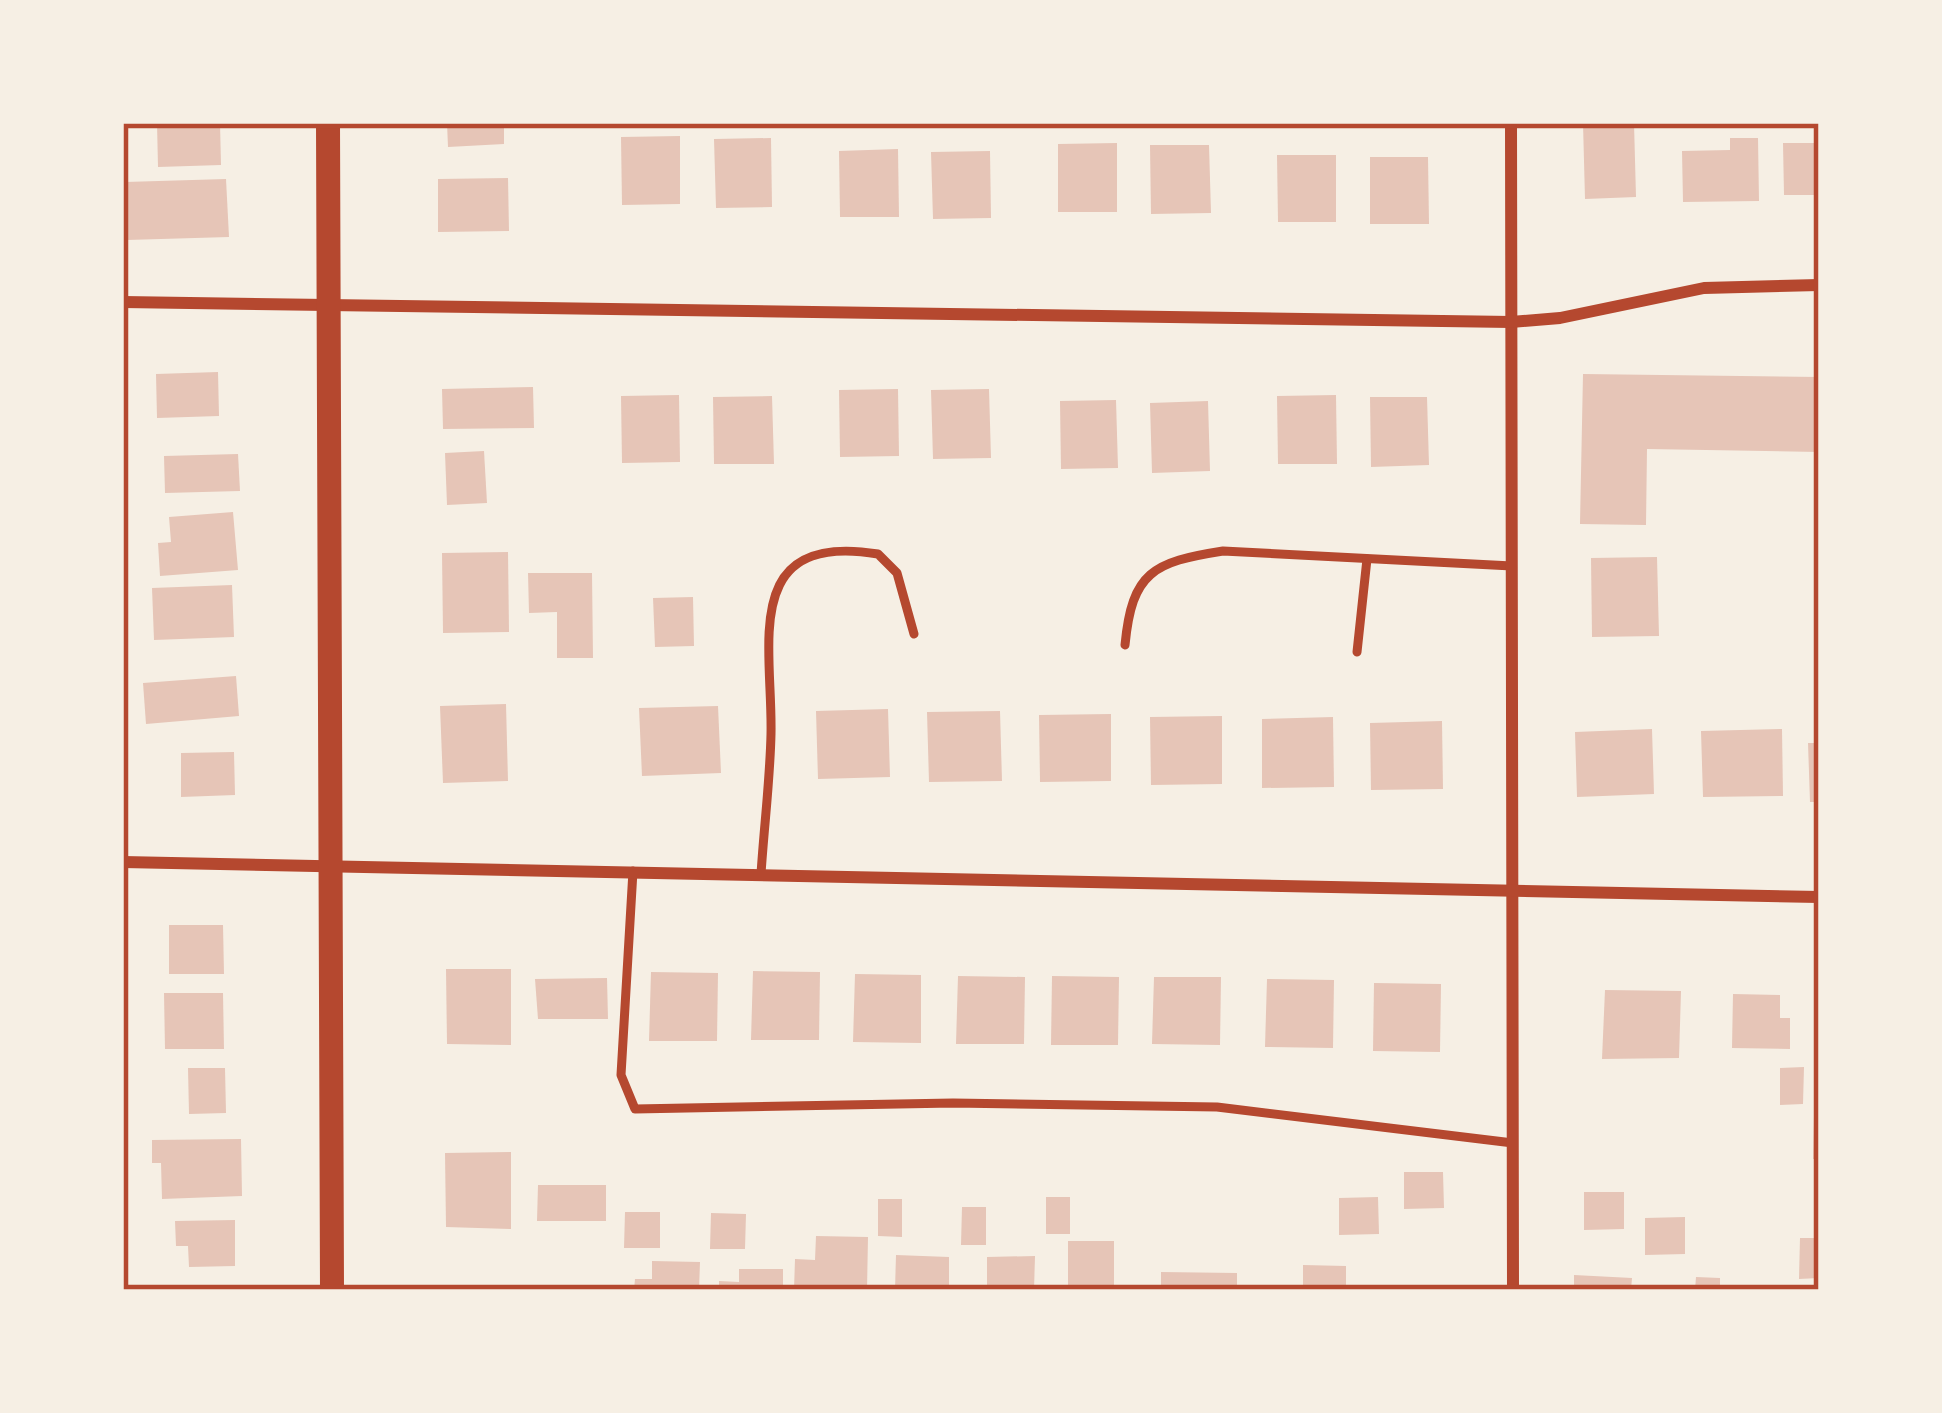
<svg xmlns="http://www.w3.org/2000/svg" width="1942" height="1413" font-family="'Roboto Serif',serif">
<rect width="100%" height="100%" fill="#f6efe4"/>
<g fill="#e6c5b7">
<polygon points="157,123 220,123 221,165 158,167"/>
<polygon points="447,123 504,123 504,144 448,147"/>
<polygon points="1583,123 1634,123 1636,197 1585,199"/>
<polygon points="680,136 680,204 622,205 621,137"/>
<polygon points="771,138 772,207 716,208 714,139"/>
<polygon points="1730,138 1758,138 1759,201 1683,202 1682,151 1730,150"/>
<polygon points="1117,143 1117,212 1058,212 1058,144"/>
<polygon points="1783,143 1819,143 1819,195 1784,195"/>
<polygon points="1150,145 1209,145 1211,213 1151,214"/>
<polygon points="898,149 899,217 840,217 839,151"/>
<polygon points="990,151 991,218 933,219 931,152"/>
<polygon points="1277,155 1336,155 1336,222 1278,222"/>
<polygon points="1370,157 1428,157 1429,224 1370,224"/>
<polygon points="508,178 509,231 438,232 438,179"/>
<polygon points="226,179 229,237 127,240 125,182"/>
<polygon points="218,372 219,416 157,418 156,374"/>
<polygon points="1583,374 1819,377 1819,452 1647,449 1646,525 1580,524"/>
<polygon points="533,387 534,428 443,429 442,389"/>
<polygon points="898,389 899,456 840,457 839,390"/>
<polygon points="989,389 991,458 933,459 931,390"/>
<polygon points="679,395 680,462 622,463 621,396"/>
<polygon points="1336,395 1337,464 1278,464 1277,396"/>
<polygon points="772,396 774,464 714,464 713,397"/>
<polygon points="1370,397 1427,397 1429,465 1371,467"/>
<polygon points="1116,400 1118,468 1061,469 1060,401"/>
<polygon points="1208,401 1210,471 1152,473 1150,403"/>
<polygon points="484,451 487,503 447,505 445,453"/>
<polygon points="238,454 240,491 165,493 164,456"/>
<polygon points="233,512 238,570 160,576 158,543 171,542 169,517"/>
<polygon points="508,552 509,632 443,633 442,553"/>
<polygon points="1657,557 1659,636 1592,637 1591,558"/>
<polygon points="528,573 592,573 593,658 557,658 557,612 529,613"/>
<polygon points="232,585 234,637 154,640 152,588"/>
<polygon points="693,597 694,646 655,647 653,598"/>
<polygon points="236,676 239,716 146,724 143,683"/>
<polygon points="506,704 508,781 443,783 440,706"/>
<polygon points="718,706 721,773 642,776 639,708"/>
<polygon points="888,709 890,777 818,779 816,711"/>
<polygon points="1000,711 1002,781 929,782 927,712"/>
<polygon points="1111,714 1111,781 1040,782 1039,715"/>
<polygon points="1222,716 1222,784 1151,785 1150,717"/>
<polygon points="1333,717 1334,787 1262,788 1262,719"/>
<polygon points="1442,721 1443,789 1371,790 1370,723"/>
<polygon points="1652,729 1654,794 1577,797 1575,732"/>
<polygon points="1782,729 1783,796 1703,797 1701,731"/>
<polygon points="1808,743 1819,743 1819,802 1810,802"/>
<polygon points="234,752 235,795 181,797 181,753"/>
<polygon points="169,925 223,925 224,974 169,974"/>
<polygon points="446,969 511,969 511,1045 447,1044"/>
<polygon points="753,971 820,972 819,1040 751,1040"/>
<polygon points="651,972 718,973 717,1041 649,1041"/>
<polygon points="855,974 921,975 921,1043 853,1042"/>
<polygon points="958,976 1025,977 1024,1044 956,1044"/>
<polygon points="1052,976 1119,977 1118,1045 1051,1045"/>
<polygon points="1154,977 1221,977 1220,1045 1152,1044"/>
<polygon points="607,978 608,1019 538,1019 535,979"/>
<polygon points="1267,979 1334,980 1333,1048 1265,1047"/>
<polygon points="1374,983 1441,984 1440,1052 1373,1051"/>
<polygon points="1605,990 1681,991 1679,1058 1602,1059"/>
<polygon points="164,993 223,993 224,1049 165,1049"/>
<polygon points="1733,994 1780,995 1780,1018 1790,1018 1790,1049 1732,1048"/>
<polygon points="1804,1067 1803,1104 1780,1105 1780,1068"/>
<polygon points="188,1068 225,1068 226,1113 189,1114"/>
<polygon points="1814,1117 1819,1117 1819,1159 1813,1159"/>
<polygon points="241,1139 242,1196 162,1199 161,1163 152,1163 152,1140"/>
<polygon points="511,1152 511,1229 446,1227 445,1153"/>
<polygon points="1404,1172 1443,1172 1444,1208 1404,1209"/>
<polygon points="538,1185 606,1185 606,1221 537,1221"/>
<polygon points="1584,1192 1624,1192 1624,1229 1584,1230"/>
<rect x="1046" y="1197" width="24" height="37"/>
<polygon points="1378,1197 1379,1234 1339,1235 1339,1198"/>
<polygon points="878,1199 902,1199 902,1237 878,1236"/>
<polygon points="962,1207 986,1207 986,1245 961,1245"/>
<polygon points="625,1212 660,1212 660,1248 624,1248"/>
<polygon points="711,1213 746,1214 745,1249 710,1249"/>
<polygon points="1685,1217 1685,1254 1645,1255 1645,1218"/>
<polygon points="235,1220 235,1266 189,1267 188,1246 176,1246 175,1221"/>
<polygon points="816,1236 868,1237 867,1290 794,1290 795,1259 815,1260"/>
<polygon points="1800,1238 1819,1238 1819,1278 1799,1279"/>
<rect x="1068" y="1241" width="46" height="49"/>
<polygon points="896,1255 949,1257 949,1290 895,1290"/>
<polygon points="1035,1256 1034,1290 987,1290 987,1257"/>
<polygon points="652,1261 700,1262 699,1290 634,1290 635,1279 652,1279"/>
<polygon points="1303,1265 1346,1266 1346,1290 1303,1290"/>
<polygon points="739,1269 783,1269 783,1290 719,1290 719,1281 739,1282"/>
<polygon points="1161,1272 1237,1273 1237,1290 1161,1290"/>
<polygon points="1574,1275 1632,1278 1631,1290 1574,1290"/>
<polygon points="1696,1277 1720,1278 1720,1290 1695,1290"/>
</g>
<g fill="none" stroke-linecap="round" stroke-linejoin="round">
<g stroke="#b5482f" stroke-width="9">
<path d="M 1125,645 C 1132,572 1153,562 1223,551 L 1512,566"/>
<polyline points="1357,652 1367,559"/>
<polyline points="633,871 621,1075 635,1109 953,1103 1217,1107 1513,1143"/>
<path d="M 761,874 C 764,827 770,780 771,734 C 773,647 739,531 878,554 L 897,573 L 914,634"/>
</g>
<g stroke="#b5482f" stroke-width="12">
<polyline points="1511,123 1513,1290"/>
<polyline points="123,302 1511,322 1560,318 1704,288 1819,285"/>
<polyline points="123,862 1819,897"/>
</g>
<polyline stroke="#b5482f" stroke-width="24" points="328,123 332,1290"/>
</g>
<rect width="1942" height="1413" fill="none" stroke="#f6efe4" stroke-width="252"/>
<rect x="126" y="126" width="1690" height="1161" fill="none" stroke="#b5482f" stroke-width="4.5"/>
</svg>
